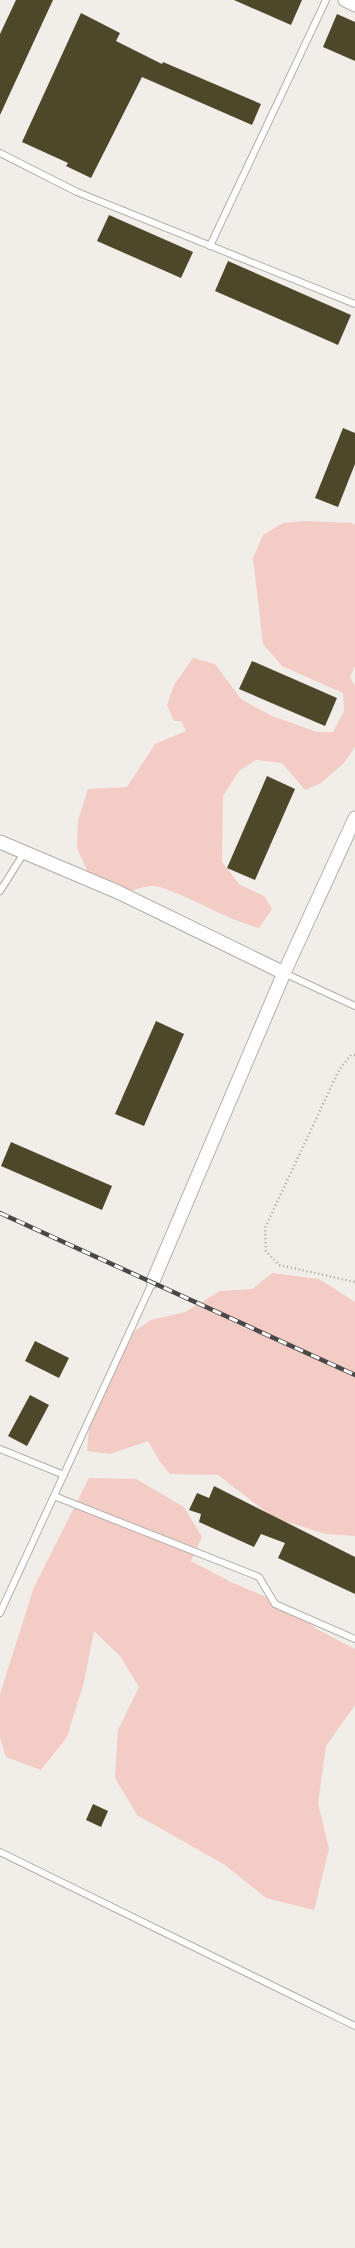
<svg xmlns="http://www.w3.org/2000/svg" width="355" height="2248" font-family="'PT Sans Narrow',sans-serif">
<rect width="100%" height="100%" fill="#f1eee9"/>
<g fill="#f4ccc6">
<path d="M 305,521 L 352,523 L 355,525 L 355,666 L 350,677 L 355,686 L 355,747 L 344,763 L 321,783 L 305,790 L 282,763 L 256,760 L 239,771 L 223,796 L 222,862 L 240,885 L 264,896 L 272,909 L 259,928 C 225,919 194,898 160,887 C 145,883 131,894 118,892 C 110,891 100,885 92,881 L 77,848 L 78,820 L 88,789 L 127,787 L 155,744 L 186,731 L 181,721 L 174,721 L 167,705 L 174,685 L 193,658 L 215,664 L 241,699 L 272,716 L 317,732 L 333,732 L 344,711 L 343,693 L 282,666 L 263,644 L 253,558 L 263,535 L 283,523 Z"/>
<polygon points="272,1273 319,1279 355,1302 355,1536 326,1534 274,1518 218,1475 170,1474 160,1462 148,1441 110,1454 87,1451 90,1418 129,1335 151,1320 185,1312 220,1291 252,1289"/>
<polygon points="89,1478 136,1479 184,1507 202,1537 191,1561 231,1582 285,1605 317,1629 355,1649 355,1705 326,1746 318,1803 329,1849 314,1910 266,1898 225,1865 137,1815 115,1778 118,1730 139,1687 120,1656 94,1631 84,1682 67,1737 41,1770 6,1757 0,1738 0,1694 34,1587"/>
</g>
<g fill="#4d482a">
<polygon points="16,0 53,0 0,115 0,34"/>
<polygon points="234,0 302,0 291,25"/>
<polygon points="81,13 120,33 116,41 162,64 163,62 261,104 252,125 142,77 91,178 66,166 68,163 22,142"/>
<polygon points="337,14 355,22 355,61 323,47"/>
<polygon points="109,215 193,252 181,278 97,241"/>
<polygon points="228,261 351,315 338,345 215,291"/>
<polygon points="343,428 355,433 355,464 338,507 315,498"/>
<polygon points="252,661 337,698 325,726 239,689"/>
<polygon points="267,776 295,789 255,880 227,868"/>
<polygon points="156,1021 184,1034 144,1126 115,1114"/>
<polygon points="11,1142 112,1186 102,1210 1,1166"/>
<polygon points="35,1341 69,1358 59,1378 25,1361"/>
<polygon points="30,1395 49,1405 27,1446 8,1436"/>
<polygon points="214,1486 355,1557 355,1594 278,1558 285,1543 261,1534 254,1547 199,1522 201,1514 189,1510 197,1493 209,1498"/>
<polygon points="93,1804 108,1811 101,1827 86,1820"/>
</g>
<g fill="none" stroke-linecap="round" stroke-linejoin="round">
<defs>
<g id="service">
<polyline points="0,153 77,192 355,304"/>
<polyline points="210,246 326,0"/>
<polyline points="0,891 24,853"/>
<polyline points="284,973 355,1006"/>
<polyline points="0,1449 64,1475"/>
<polyline points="54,1496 259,1577 275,1604 355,1639"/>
<polyline points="0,1613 153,1281"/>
<polyline points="0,1852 355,2026"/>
</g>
<g id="minor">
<polyline points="345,0 355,5"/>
<polyline points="0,842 118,892 284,973"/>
<polyline points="153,1281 284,973 355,818"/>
</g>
</defs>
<use href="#service" stroke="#b3afaa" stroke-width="8"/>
<use href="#minor" stroke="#b3afaa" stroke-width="15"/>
<polyline stroke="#a8a6a2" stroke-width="2.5" stroke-dasharray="1 3" stroke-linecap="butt" points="355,1055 351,1055 339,1070 265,1228 266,1251 279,1265 355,1282"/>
<use href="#service" stroke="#fff" stroke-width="6"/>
<use href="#minor" stroke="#fff" stroke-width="13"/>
<defs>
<polyline id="rail" points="0,1213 355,1375"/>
</defs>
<use href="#rail" stroke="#4a4846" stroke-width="4.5"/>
<use href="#rail" stroke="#fff" stroke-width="3" stroke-dasharray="9" stroke-linecap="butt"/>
</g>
</svg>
